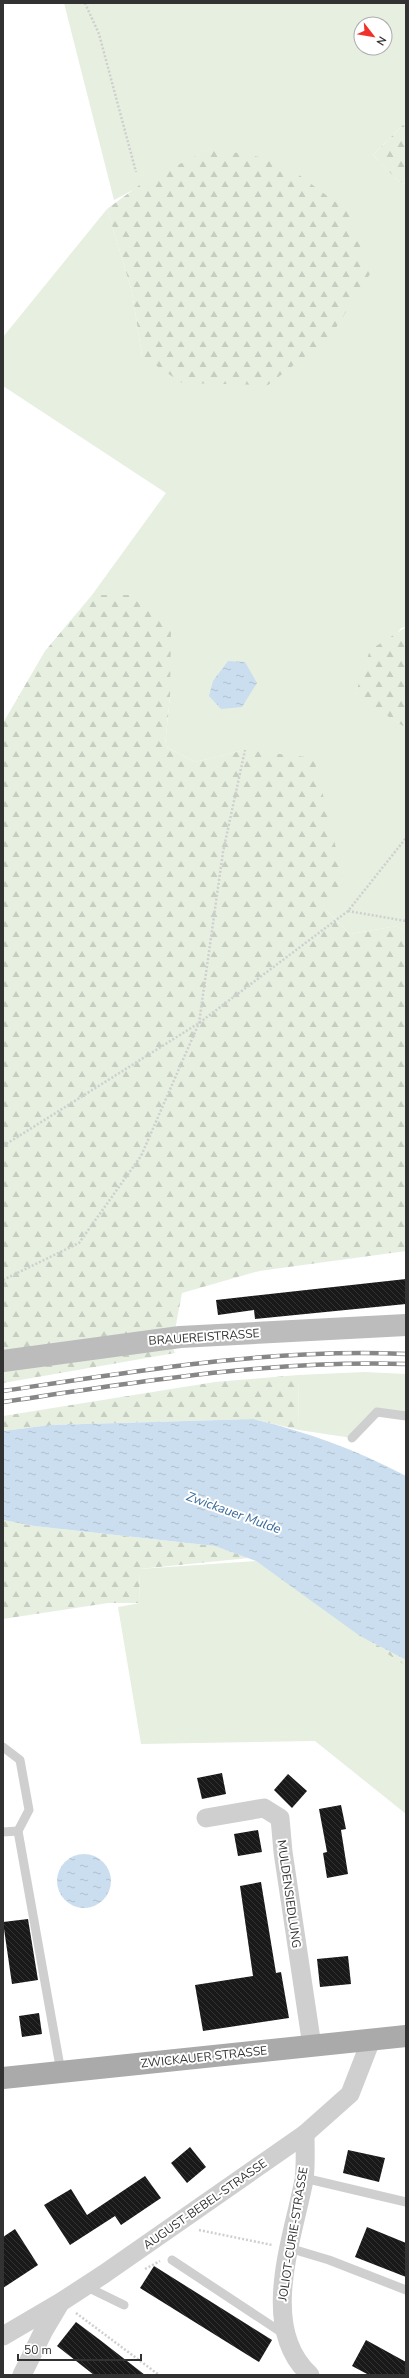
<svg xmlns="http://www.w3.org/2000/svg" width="409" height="2378" font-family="'Nunito Sans',sans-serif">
<defs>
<pattern id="forest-firs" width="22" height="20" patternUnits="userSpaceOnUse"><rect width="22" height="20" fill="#e6efe0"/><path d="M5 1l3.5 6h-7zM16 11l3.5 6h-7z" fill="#c6cdc1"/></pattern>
<pattern id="water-ripples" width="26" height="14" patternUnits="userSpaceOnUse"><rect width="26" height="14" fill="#cbdeef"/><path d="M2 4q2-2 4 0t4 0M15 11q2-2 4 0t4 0" fill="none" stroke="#afbfcd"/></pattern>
<pattern id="building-back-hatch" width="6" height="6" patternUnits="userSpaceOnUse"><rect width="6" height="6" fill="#191919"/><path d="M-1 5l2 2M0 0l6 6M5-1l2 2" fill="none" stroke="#323232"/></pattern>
</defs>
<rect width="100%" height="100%" fill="#fff"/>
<g fill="#e6efe0" fill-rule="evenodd">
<path d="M 64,3 L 406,3 L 406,122 L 373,155 L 398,181 L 406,184 L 406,627 L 401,628 L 355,694 L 403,726 L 406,725 L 406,933 L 397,926 L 350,934 L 326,910 L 343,877 L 245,750 L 195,762 L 165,746 L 170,696 L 129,595 L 92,595 L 166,493 L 3,386 L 3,337 L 107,209 L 132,292 L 142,356 L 212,148 L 114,200 ZM 361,24 L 385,24 L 385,48 L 361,48 Z"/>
<polygon points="365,1372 406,1374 406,1416 377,1412 352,1438 299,1430 298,1375"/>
<polygon points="256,1561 406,1666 406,1814 315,1741 141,1744 118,1607 140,1603 139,1569"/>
</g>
<g fill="url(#forest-firs)">
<polygon points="406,122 406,184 398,181 373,155"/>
<polygon points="212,148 280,161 349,212 370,274 330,337 268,385 182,383 142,356 132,292 107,209 145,181"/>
<polygon points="92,595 129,595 171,628 170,696 165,746 195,762 245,750 314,758 343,877 327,911 350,934 397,926 406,933 406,1251 259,1271 182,1293 172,1346 175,1353 3,1383 3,723 45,651"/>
<polygon points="406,627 406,725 403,726 355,695 370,650"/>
<polygon points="298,1375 299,1430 253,1419 50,1425 3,1431 3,1416 215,1382"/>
<polygon points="3,1520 34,1526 215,1546 249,1558 139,1569 140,1603 108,1603 3,1619"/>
<polygon points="360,1636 406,1660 406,1666"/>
</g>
<g fill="url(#water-ripples)">
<polygon points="228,661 245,662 257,683 242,707 221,709 209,696 213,681"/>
<path d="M 253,1419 C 307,1432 357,1450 406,1476 L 406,1660 L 360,1636 L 256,1561 L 215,1546 L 34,1526 L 3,1520 L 3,1431 L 50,1425 Z"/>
<circle cx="84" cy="1881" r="27"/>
</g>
<g fill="url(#building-back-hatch)">
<polygon points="406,1279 406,1304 255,1319 254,1310 218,1315 216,1300"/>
<polygon points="222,1773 226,1794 202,1799 197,1778"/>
<polygon points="288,1774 307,1791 292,1808 274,1790"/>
<polygon points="341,1805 346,1829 341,1830 348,1874 327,1878 323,1853 327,1852 319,1809"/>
<polygon points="258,1830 262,1852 238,1856 234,1834"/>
<polygon points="261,1882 276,1973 281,1972 289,2018 203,2031 195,1985 253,1976 240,1886"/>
<polygon points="28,1919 38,1980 12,1984 3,1922"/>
<polygon points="348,1956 351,1984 320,1987 317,1959"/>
<polygon points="39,2013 42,2034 22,2037 19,2016"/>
<polygon points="190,2147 206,2167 187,2183 171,2163"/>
<polygon points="348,2150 385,2158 379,2182 343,2173"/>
<polygon points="145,2176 161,2198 121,2225 115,2216 70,2245 44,2205 71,2189 87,2215"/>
<polygon points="367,2227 406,2243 406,2277 355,2257"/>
<polygon points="15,2229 38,2265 3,2288 3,2237"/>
<polygon points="154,2266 272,2340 259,2362 140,2288"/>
<polygon points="76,2322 100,2340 145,2375 94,2375 57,2346"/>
<polygon points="366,2340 406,2362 406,2375 369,2375 352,2366"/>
</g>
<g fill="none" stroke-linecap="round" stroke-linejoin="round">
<g stroke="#cfcfcf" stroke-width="2.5" stroke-dasharray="2 2" stroke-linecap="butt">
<polyline points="85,3 99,34 136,172"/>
<polyline points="348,911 406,921"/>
<polyline points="3,1146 199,1023 348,911 406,838"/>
<polyline points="3,1280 79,1243 141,1156 199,1023 223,852 245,750"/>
<polyline points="199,2230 272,2245"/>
<polyline points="145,2269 160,2261"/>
<polyline points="76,2313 159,2375"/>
</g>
<g stroke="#cfcfcf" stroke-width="9">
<polyline points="352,1438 377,1412 406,1416"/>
<polyline points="3,1747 20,1760 29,1810 18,1831 61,2072"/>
<polyline points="3,1832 18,1831"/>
<polyline points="304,2178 406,2202"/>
<polyline points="289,2248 329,2260 406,2290"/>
<polyline points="172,2260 284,2334"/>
<polyline points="85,2286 124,2305"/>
</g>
<g stroke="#cfcfcf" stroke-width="19">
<polyline points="206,1818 264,1808 280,1818 283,1852 312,2046"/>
<path d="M 305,2134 C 305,2149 306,2165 304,2180 C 293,2238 258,2328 310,2375"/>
<polyline points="3,2336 61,2302 104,2274 305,2134 350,2094 371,2040"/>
<polyline points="22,2375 43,2332 59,2305"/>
</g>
<polyline stroke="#bcbcbc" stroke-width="22" points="3,1361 180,1337 406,1325"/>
<polyline stroke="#aaa" stroke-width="22" points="3,2078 406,2036"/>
<defs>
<g id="rail">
<path d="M 3,1391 C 137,1371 270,1348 406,1354"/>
<path d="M 3,1402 C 138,1382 269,1360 406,1364"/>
</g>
</defs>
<use href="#rail" stroke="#878787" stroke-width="4.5"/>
<use href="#rail" stroke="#fff" stroke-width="3" stroke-dasharray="9" stroke-linecap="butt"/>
</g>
<g text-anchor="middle" stroke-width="4" stroke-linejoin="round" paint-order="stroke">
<g font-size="12" fill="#323232" stroke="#fff">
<text transform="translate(204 1337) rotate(-4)" y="4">BRAUEREISTRASSE</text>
<text transform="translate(289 1894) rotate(82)" y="4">MULDENSIEDLUNG</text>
<text transform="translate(204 2057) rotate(-6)" y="4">ZWICKAUER STRASSE</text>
<text transform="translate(205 2204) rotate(-35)" y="4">AUGUST-BEBEL-STRASSE</text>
<text transform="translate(293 2234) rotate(-81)" y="4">JOLIOT-CURIE-STRASSE</text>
</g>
<g font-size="13" font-style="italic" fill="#396b9b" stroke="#fff">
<text transform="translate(234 1512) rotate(20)" y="5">Zwickauer Mulde</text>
</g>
</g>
<rect width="409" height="2378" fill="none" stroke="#323232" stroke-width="8"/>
<g transform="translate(373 36) rotate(121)"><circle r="19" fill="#ffffff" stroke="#adadad"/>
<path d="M0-3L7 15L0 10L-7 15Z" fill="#f1312c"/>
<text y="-6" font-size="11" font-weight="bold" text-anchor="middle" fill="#323232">N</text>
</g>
<path d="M18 2354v6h123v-6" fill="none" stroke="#323232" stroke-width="2"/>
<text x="24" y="2354" font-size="12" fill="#323232" stroke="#ffffff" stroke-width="3" paint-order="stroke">50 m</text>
</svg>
